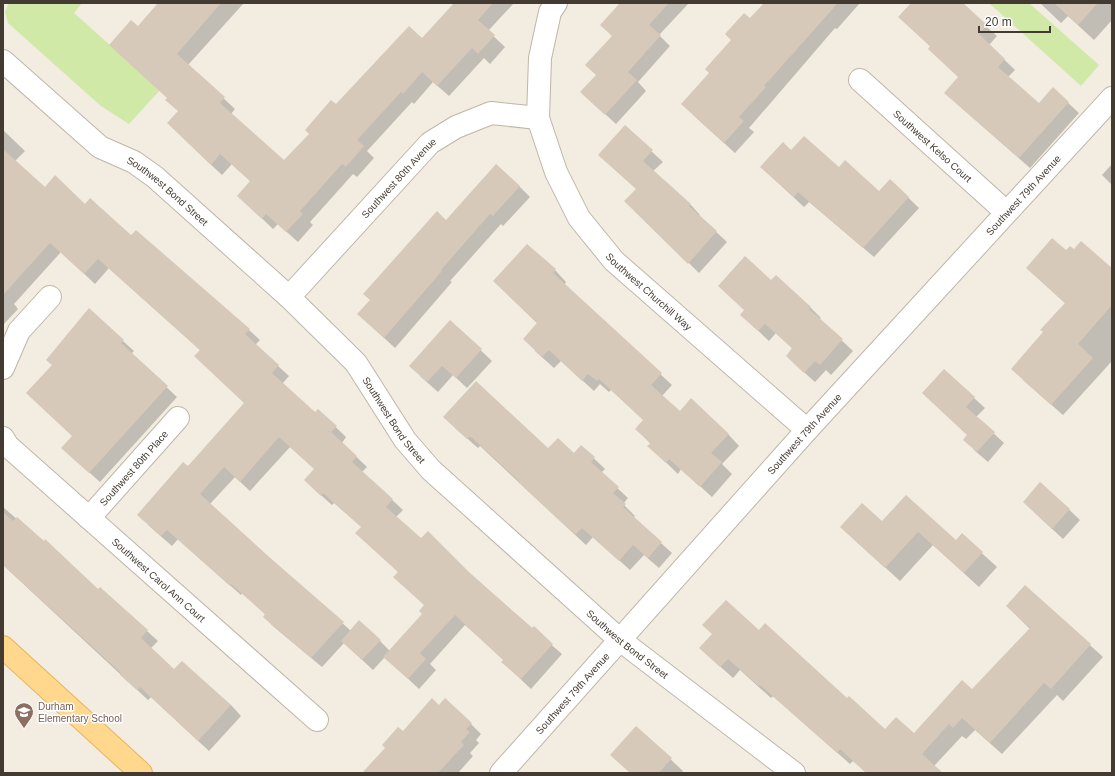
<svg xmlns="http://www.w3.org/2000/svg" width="1115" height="776" font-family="Helvetica,sans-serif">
<rect width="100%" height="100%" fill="#f2ece1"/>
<g fill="#d0e9a7">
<polygon points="9,3 82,3 74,13 160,90 129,124 101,106 8,23 5,12"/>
<polygon points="989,3 1029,3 1099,65 1081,86"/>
</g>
<g fill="#0003" fill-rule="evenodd">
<polygon points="159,3 243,4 188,65 235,109 231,114 284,162 336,106 422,40 455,3 514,3 488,31 505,47 490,64 484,58 449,96 433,82 414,104 412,102 367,151 374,158 357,177 353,174 310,222 313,225 298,242 278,224 273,229 250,207 251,182 232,164 222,175 205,159 194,148 179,111 168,98 110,45 138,28"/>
<polygon points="622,3 689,3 659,35 670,46 638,82 646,91 616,124 592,102 596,75 612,36"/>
<polygon points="765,3 860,3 837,29 835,28 749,128 754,132 735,153 693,115 711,73 750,19"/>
<polygon points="912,3 960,3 997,36 989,45 1015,70 1008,77 1039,104 1053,89 1079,113 1030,168 956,103 959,77 931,47 899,17"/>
<polygon points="1040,3 1112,3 1112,20 1094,40 1068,16 1061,23"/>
<polygon points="625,127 663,162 653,171 690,204 700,215 699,216 727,242 699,273 626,201 637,190"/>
<path d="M 3,130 L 25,151 L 15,161 L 45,188 L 86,205 L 131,237 L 136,231 L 249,330 L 260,340 L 255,345 L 289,376 L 282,384 L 315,414 L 318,410 L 346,437 L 342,443 L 367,467 L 362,472 L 403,510 L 396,517 L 421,540 L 470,574 L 562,654 L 531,689 L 513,672 L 504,660 L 465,625 L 430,664 L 436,670 L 419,689 L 385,657 L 373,670 L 344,643 L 322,667 L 274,627 L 264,617 L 266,615 L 242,593 L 241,595 L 178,539 L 172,546 L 148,525 L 188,467 L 245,404 L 200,350 L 109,268 L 95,284 L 61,252 L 14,304 L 18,309 L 3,325 ZM 290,447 L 315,469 L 315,490 L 332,505 L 334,503 L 362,527 L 425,606 L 423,614 L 390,651 L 380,641 L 351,631 L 210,504 L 235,477 L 250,491 Z"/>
<polygon points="791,151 839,169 879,192 890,180 919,208 874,257 809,202 804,207 761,167"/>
<polygon points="1112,164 1112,185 1102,175"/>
<polygon points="519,186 530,197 503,226 501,224 450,281 452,282 395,348 369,324 371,300 446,221"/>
<polygon points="1066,251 1112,270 1112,361 1063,415 1023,380 1044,333 1066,304 1027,268"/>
<polygon points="555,270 566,282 564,285 672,385 662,396 680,412 728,434 739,446 722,464 732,474 712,497 681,469 678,474 649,446 651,444 636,429 644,420 611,390 609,392 600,384 594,391 561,361 554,368 535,351 538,324 506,293"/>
<polygon points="771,282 810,307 821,318 819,319 853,351 831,375 826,370 815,382 797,366 793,349 776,333 769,341 752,325"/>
<polygon points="450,321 492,361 467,388 453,375 438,392 420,376"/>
<polygon points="123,341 134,351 131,354 177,397 100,482 73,458 73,436 27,393"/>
<polygon points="923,393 974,398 985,408 976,417 1004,443 988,462 974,450 968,435"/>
<polygon points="455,428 574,454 581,446 605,469 601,473 628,498 623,504 635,516 633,518 672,553 659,568 644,555 630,570 593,537 586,545 480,446 478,448"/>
<polygon points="1041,483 1080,520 1063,539 1034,512"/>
<polygon points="3,507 98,590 147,631 158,641 151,648 174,670 231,705 241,716 209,751 151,697 148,700 3,565"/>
<polygon points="882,522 956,542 962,535 997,567 979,587 933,545 900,581 856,541"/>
<polygon points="1025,586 1103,657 1063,701 1057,695 1002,754 975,730 966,739 962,736 934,766 942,773 867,773 853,761 850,764 773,696 771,698 740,670 733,678 713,660 759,631 885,730 914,735 972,690 1030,629 1007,606"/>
<polygon points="439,706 471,724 481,734 476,740 479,743 470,753 473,756 458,773 363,773 403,733"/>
<polygon points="636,727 683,771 681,773 630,773"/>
</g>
<g fill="#d7c9b9">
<polygon points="158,3 221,3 177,54 225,97 220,103 284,160 309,134 305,130 331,100 336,104 409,26 422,38 454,3 493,3 478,20 495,35 478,54 472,48 437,86 422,72 403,94 401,92 357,140 364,146 346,167 342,164 300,211 303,214 286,232 266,214 262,219 237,196 250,181 220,154 211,165 167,123 178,111 165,100 167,98 109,45 131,20 138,26"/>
<polygon points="620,3 669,3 649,25 661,35 628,72 637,80 605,115 580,92 596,75 585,65 612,36 600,25"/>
<polygon points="764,3 838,3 764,86 766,87 739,117 744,121 724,143 681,104 709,73 705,69 731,40 725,34 744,13 750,18"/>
<polygon points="911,3 963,3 987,25 979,34 1005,59 998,67 1039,103 1053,87 1069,102 1019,158 944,93 958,77 928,49 930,46 898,17"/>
<polygon points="1054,3 1098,3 1078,25"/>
<polygon points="625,125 653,150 643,161 691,204 689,206 717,231 688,264 624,201 636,189 598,155"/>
<polygon points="804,136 839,167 845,160 879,191 890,179 909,197 863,248 798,192 794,197 760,167 783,142 791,150"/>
<polygon points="3,149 45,187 55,175 85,204 90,198 131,235 136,230 250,329 245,334 279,365 272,373 315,412 318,409 337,426 331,432 357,456 352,462 393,499 386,507 421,538 428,531 470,573 532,628 534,626 553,644 521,679 501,662 503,660 455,615 420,653 426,659 408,679 383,657 422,614 419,611 424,605 393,577 398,572 355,533 361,527 323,493 321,496 304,480 314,469 279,437 240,482 224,467 200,494 268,556 344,622 311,658 263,617 265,614 231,584 230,586 167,530 161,536 137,515 183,462 188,466 244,403 194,356 200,350 98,259 84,274 50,243 3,295"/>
<polygon points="496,164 520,186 493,216 490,214 441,270 442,271 384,338 357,314 370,300 363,294 437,211 446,220"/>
<polygon points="1052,238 1066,250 1070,246 1074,249 1081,241 1112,268 1112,305 1078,344 1093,358 1051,405 1011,369 1043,332 1040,330 1065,303 1026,268"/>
<polygon points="527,244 556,269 553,273 662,373 651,385 680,411 691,398 729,434 711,453 722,462 700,487 669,459 666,463 647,446 651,443 635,429 643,420 599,379 597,381 588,374 582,381 549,350 542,357 523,339 537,323 493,281"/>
<polygon points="745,256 771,280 776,275 811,307 809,309 843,339 820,365 815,361 804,373 786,356 792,348 765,324 758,331 740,315 744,310 718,286"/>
<polygon points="89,308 124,340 121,343 168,386 89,473 61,448 72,436 26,393 52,365 46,360"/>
<polygon points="450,320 482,349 456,378 442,366 427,382 409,366"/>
<polygon points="944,369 975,397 966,407 995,432 977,452 963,440 967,435 922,393"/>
<polygon points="476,381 548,448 558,438 574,453 581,445 595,457 591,462 619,487 613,493 626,504 623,507 662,542 648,558 633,545 619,561 582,528 575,535 518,482 519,481 470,436 467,439 443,417"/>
<polygon points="1040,482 1070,509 1052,529 1023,502"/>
<polygon points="906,495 956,540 962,533 983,552 964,573 918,532 885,568 840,527 862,503 882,521"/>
<polygon points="3,512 13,521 17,517 44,541 45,539 98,589 100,587 148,630 141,638 174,669 182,661 231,705 198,741 140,687 137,690 120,675 121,673 3,565"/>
<polygon points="1025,585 1091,644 1051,689 1044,683 990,743 962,718 953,728 949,724 922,754 943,773 866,773 840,749 837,753 760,685 759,686 728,659 720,667 699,648 712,634 702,625 726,600 759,630 765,623 847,698 849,696 885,729 896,717 914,733 962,680 972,689 1030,628 1006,606"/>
<polygon points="359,620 381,640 362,660 341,641"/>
<polygon points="432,698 439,705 445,698 472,723 466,729 470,732 461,742 464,745 438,773 362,773 385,748 382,745 398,727 403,731"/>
<polygon points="636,726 672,758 659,773 630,773 610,755"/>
</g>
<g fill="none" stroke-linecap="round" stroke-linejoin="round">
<defs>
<g id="minor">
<path id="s1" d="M 556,3 L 550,12 L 540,58 L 538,118 L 556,172 L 579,218 L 614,261 L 807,430"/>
<path id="s2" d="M 3,61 L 100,147 L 134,162 L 155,177 L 289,297 L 356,363 L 405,440 L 431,470 L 620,640 L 794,773"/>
<path id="s3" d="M 860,80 L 1006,212"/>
<path id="s4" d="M 289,297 L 430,143 L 456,127 L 491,113 L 538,118"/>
<polyline points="3,368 19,331 50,297"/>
<path id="s5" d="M 3,438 L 8,446 L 317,720"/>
<path id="s6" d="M 89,518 L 178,418"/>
<path id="s7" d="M 501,773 L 807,430 L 1112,98"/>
</g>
<polyline id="major" points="3,647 141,773"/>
</defs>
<use href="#minor" stroke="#c0b6a7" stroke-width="24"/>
<use href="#major" stroke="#e9b458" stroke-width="24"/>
<use href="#minor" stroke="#fff" stroke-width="22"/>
<use href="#major" stroke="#ffd78d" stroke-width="22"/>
</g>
<defs>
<symbol id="school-pin" viewBox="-11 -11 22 30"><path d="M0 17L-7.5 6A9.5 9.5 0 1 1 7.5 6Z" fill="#8d6e63" stroke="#fff"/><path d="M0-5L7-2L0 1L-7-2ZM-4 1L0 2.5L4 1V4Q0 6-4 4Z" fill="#fff"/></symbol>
</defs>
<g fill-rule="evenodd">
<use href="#school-pin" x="13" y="701" width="22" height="30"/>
</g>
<g text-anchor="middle" stroke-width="3" stroke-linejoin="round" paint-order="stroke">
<g font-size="10" fill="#433b32" stroke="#fff">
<text dy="4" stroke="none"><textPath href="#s3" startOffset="98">Southwest Kelso Court</textPath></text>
<text dy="4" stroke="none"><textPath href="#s4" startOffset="162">Southwest 80th Avenue</textPath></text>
<text dy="4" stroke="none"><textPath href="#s2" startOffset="211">Southwest Bond Street</textPath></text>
<text dy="4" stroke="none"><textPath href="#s7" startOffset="779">Southwest 79th Avenue</textPath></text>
<text dy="4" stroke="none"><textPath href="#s1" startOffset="328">Southwest Churchill Way</textPath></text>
<text dy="4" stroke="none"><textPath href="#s2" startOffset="535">Southwest Bond Street</textPath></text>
<text dy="4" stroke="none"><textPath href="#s7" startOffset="455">Southwest 79th Avenue</textPath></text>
<text dy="4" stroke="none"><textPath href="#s6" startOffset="67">Southwest 80th Place</textPath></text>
<text dy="4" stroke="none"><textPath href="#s5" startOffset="211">Southwest Carol Ann Court</textPath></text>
<text dy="4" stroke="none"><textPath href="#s2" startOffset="860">Southwest Bond Street</textPath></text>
<text dy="4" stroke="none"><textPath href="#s7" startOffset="107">Southwest 79th Avenue</textPath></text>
</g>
<g font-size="10" fill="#785e54" stroke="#fff" text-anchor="start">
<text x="38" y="710">Durham<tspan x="38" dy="12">Elementary School</tspan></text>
</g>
</g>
<rect width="1115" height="776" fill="none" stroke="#433b32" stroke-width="8"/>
<path d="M979 26v6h71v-6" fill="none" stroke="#433b32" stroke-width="2"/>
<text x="985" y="26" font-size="12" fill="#433b32" stroke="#ffffff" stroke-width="3" paint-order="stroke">20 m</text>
</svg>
